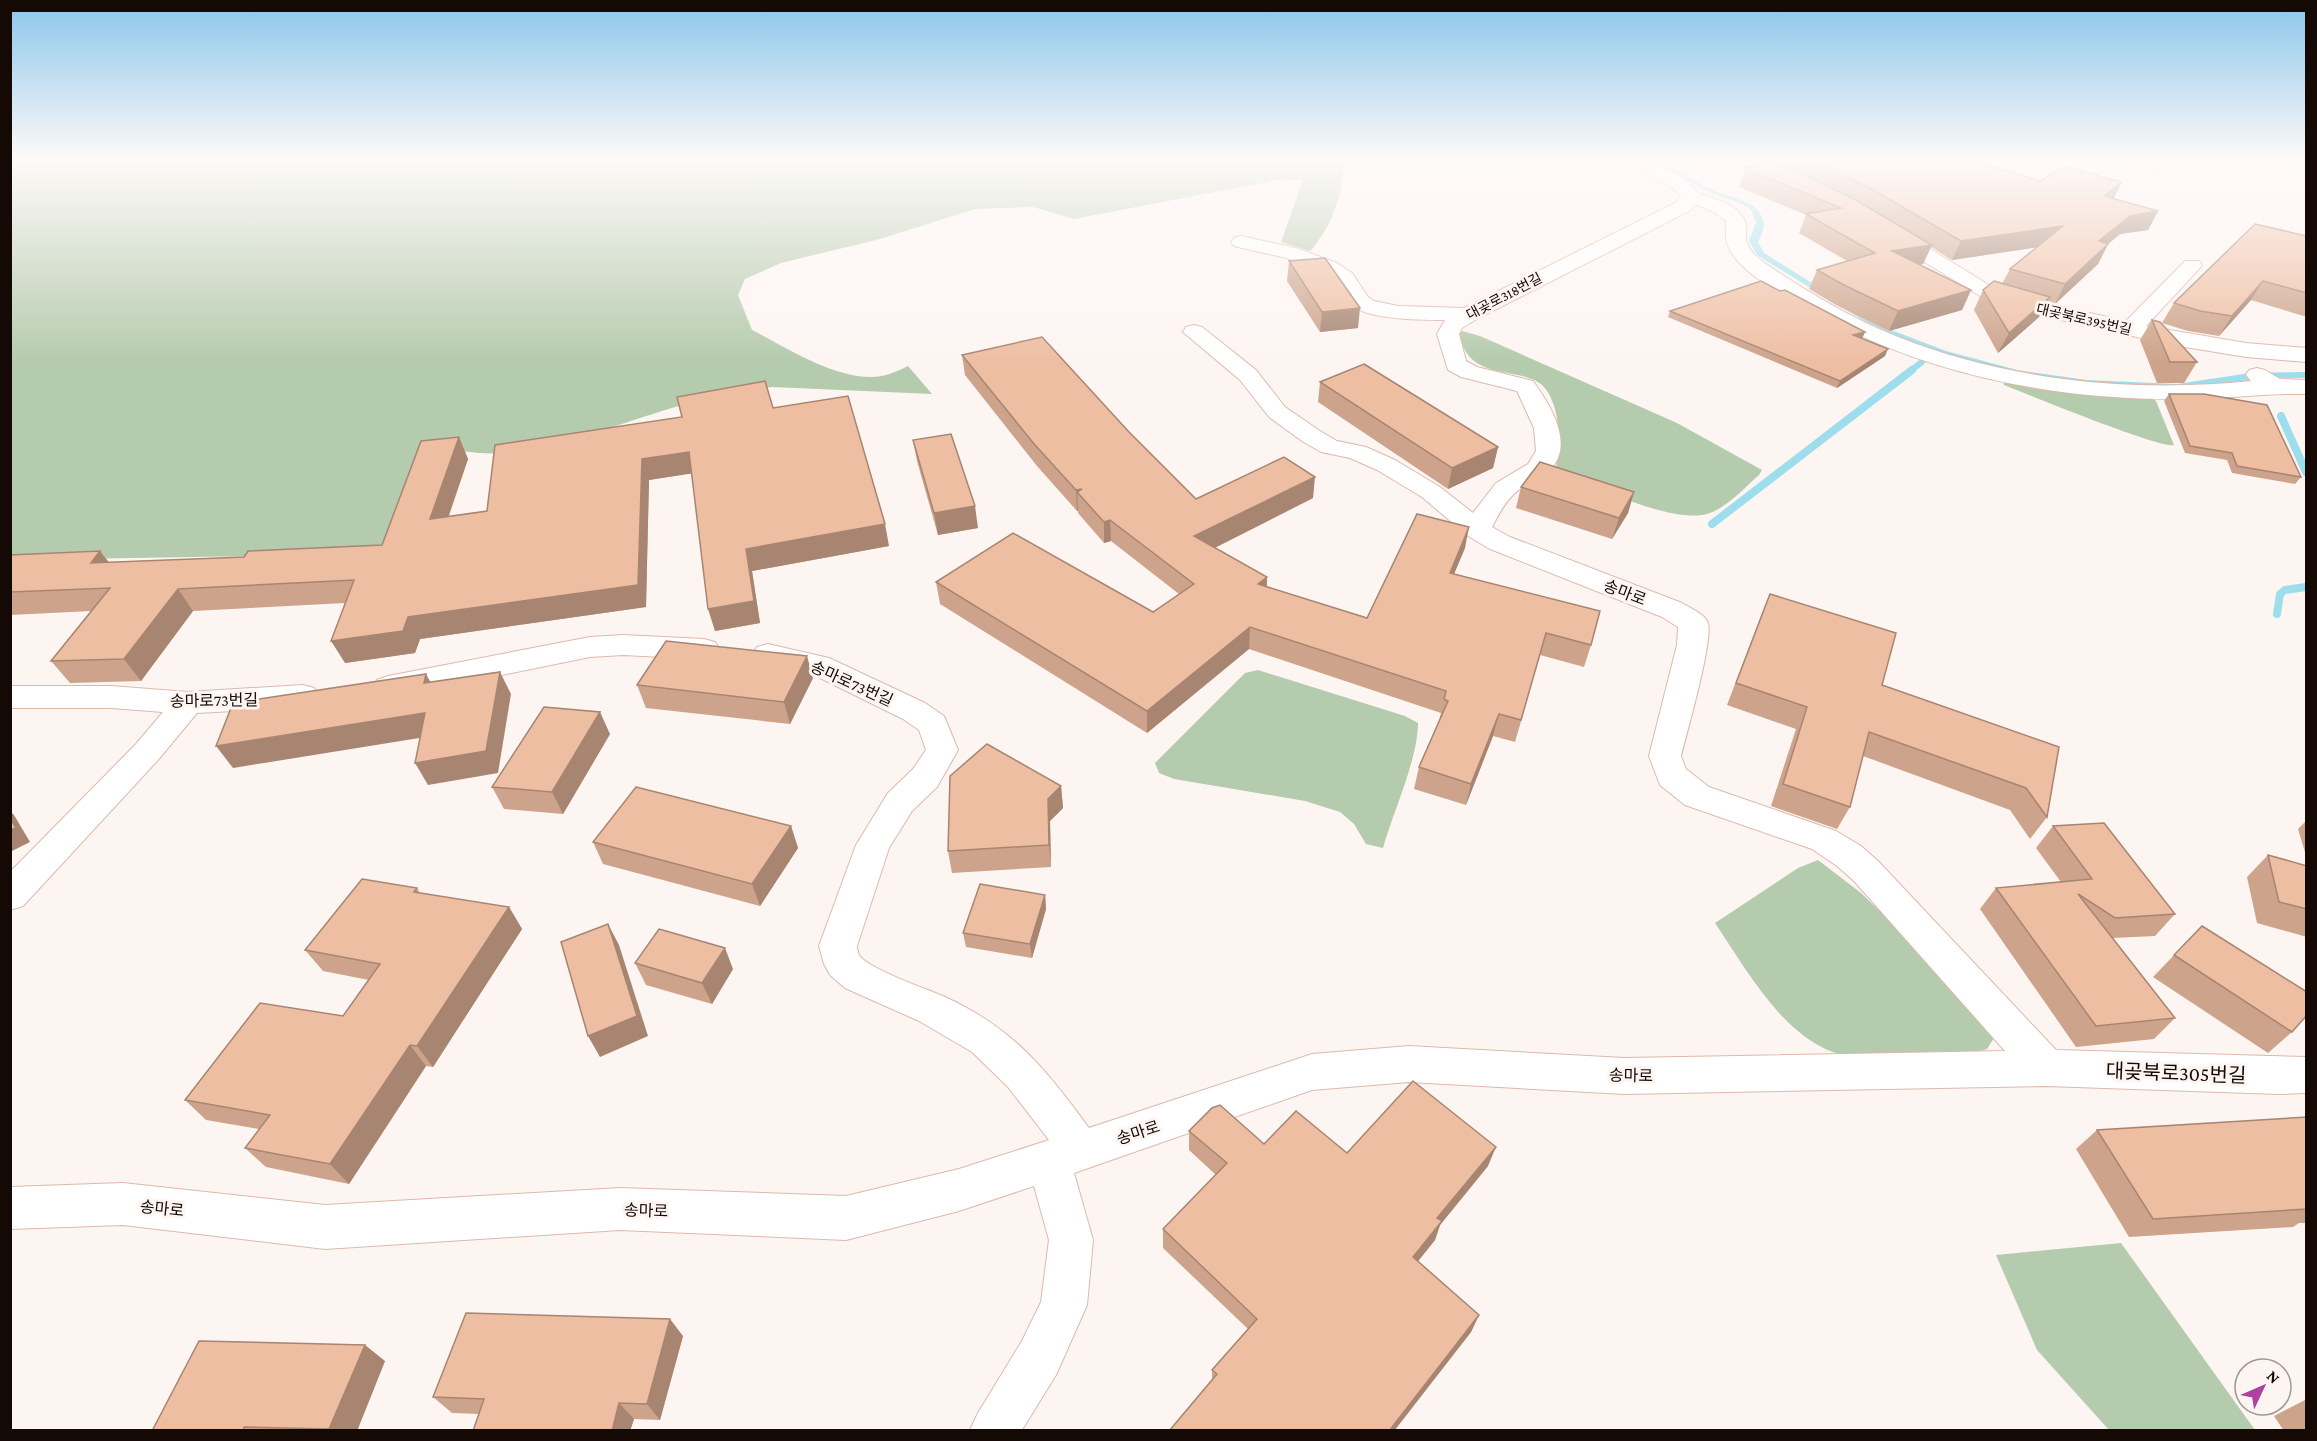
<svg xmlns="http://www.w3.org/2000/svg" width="2317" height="1441" font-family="'Crimson Pro','Noto Sans KR',serif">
<rect width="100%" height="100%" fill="#fdf5f2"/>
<g fill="#b5cbad">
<path d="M 28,161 L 1344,161 C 1343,194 1332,227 1310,251 L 1281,242 L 1303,180 L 1283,179 L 1074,219 L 1033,207 L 975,209 L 880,239 L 781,263 L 745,279 L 738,295 L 752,330 C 788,348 840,383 882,376 C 891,374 900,370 908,366 L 932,394 L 772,387 C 680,394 597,442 505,453 C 481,455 448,449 423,447 L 378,554 L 72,559 L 11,564 L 11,166 Z"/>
<path d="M 1462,331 L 1480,336 L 1677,423 L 1762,470 L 1759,475 C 1744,488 1727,508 1707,514 C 1671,524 1592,485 1557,471 C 1555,463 1558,456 1558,448 C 1559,429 1558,411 1549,394 C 1532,360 1471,389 1459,335 Z"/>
<path d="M 2003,381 L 2153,399 L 2156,401 L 2174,445 C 2161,449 2027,394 2004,385 Z"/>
<path d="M 1258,670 L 1405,716 L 1418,723 C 1418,759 1393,812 1383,848 L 1366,844 L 1354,824 L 1340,812 L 1305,801 L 1174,779 L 1159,773 L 1155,763 L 1245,673 Z"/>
<path d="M 1818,860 L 1861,893 L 1927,957 L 1994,1038 L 1987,1049 C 1960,1057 1933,1055 1905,1055 C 1887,1055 1867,1058 1849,1056 C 1788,1047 1747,970 1715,923 L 1798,868 Z"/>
<polygon points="2121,1243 2255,1430 2109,1430 2037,1350 1996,1255"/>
</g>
<path fill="#9edeec" d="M 1644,161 C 1670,161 1690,180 1713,190 C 1728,197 1752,199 1761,215 C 1767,224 1762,233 1758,242 L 1764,253 L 1881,326 L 1946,351 L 2017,370 L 2087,380 L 2177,384 L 2250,373 L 2306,372 L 2306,378 L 2270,378 L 2225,385 L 2135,388 L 2016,374 L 1910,343 L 1869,324 L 1757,255 L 1749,241 L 1756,222 L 1751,210 L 1742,204 L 1709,192 L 1679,176 Z"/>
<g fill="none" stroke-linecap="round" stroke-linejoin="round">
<polyline stroke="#9edeec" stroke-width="6" points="1910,371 1922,362"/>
<g stroke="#9edeec" stroke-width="8">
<polyline points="2281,416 2306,472"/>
<polyline points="1712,524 1912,370"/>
<polyline points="2277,614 2280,594 2285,590 2306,587"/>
</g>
<defs>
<g id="minor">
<path d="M 1622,161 C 1646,161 1667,165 1686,180 C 1690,184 1694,190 1699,193 C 1714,201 1731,201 1742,216 C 1748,223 1745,229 1746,237 C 1747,253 1763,262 1775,270 C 1814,296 1855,320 1898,337 C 2009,381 2134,393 2251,381 L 2246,375 L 2249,370 L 2257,368 L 2265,370 L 2280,379 L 2306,380 L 2306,394 C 2265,393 2224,399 2183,399 C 2051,400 1918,374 1804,306 C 1779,291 1737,273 1727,243 C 1725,236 1727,228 1726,221 L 1716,213 L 1695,204 L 1691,210 L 1475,320 L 1462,328 L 1459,334 L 1466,361 L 1477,367 L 1533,381 C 1551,406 1577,447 1547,473 C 1537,482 1522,485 1512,496 C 1503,505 1498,516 1492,527 L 1510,537 L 1682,603 C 1690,608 1705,614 1708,623 C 1713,642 1687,732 1681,756 L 1686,769 L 1709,787 L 1836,831 L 1861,846 L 1878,861 L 2056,1050 L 2306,1057 L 2306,1093 L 2279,1094 L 2046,1086 L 1624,1094 L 1409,1082 L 1312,1090 L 1074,1173 L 1093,1240 L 1087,1305 L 1056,1375 L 1022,1430 L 970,1430 L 978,1413 L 1022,1341 L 1041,1302 L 1049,1240 L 1034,1186 L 959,1211 L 846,1240 L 620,1230 L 325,1249 L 123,1225 L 10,1229 L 10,1187 L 123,1183 L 325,1205 L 620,1188 L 846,1196 L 959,1169 L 1049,1140 L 1008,1087 L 972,1052 L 919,1021 L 845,988 L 830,975 L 824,964 L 819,946 L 856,845 L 888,793 L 913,769 L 926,750 L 919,730 L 903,719 L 810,673 L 757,661 L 753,654 L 757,647 L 768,644 L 829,658 L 925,703 L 944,716 L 958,750 L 937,787 L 912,811 L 889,848 L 857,946 C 857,949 858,952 859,955 C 868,969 927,989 945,997 C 1013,1028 1046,1069 1089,1128 L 1312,1054 L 1409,1046 L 1624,1058 L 2005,1051 L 1854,881 L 1837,866 L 1812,849 L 1685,805 L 1660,785 L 1649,756 L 1677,645 L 1678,627 L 1662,617 L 1490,549 L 1468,536 L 1422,497 L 1377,470 L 1350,458 L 1321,452 L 1302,441 L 1269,417 L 1240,380 L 1183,332 L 1186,327 L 1194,325 L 1202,327 L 1256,370 L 1285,407 L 1320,431 L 1337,441 L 1366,447 L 1395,460 L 1440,487 L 1473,513 L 1496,483 L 1528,464 L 1536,451 L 1534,428 L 1517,391 L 1461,377 L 1448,370 L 1437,334 L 1445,320 C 1424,320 1368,320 1354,306 C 1341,295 1339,280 1323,272 C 1296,257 1264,254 1234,246 L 1231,242 L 1234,238 L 1241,236 L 1296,248 L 1337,263 L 1352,273 L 1368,297 L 1374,301 L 1398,306 L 1464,308 L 1677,202 L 1681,196 C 1667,179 1644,173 1625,165 Z"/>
<polygon points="1742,161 1766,161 1803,178 1806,182 1803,186 1791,186 1745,165"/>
<path d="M 2011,161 L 2183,161 L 2180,165 C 2128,178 2073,173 2020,166 Z"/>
<polygon points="1891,227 1898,229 1997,290 2025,299 2126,321 2185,261 2199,261 2202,265 2199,269 2146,326 2246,343 2306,348 2306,362 2246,357 2173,345 2011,309 1983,298 1884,237 1881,233 1884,229"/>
<polygon points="623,635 704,639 715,642 719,649 715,656 704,659 623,655 590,657 388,698 377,694 373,687 377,680 388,676 590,637"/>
<polygon points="303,685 314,688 318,696 314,704 303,707 197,713 158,760 23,906 10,910 10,872 136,744 163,712 111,708 10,708 10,686 111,686 188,692"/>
</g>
</defs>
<use href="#minor" stroke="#ddb9ab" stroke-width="2"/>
<use href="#minor" fill="#fff" fill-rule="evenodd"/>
</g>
<g fill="#cda38b">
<polygon points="1781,161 1974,161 2041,181 2122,182 2113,199 2158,211 2148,230 2120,234 2108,244 2098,264 2055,304 2047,302 2039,317 1998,353 1974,310 1983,290 2002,284 2010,269 2037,247 1952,260 1931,247 1923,264 1920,265 1971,290 1962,310 1889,331 1836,305 1809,289 1817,270 1847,261 1799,233 1806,215 1739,187 1745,168 1789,168 1790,167 1780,163"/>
<polygon points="2307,236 2307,317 2251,300 2219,336 2188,331 2162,323 2174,303"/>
<polygon points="1289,261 1358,328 1320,332 1287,281"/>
<polygon points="1670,311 1865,332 1862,339 1885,356 1837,388 1668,317"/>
<polygon points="2152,320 2197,362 2184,383 2157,383 2140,340"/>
<polygon points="962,355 1129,432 1196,499 1313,498 1215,548 1267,577 1267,587 1367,618 1465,548 1454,574 1591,645 1584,667 1540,655 1515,742 1493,736 1466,805 1414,789 1419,767 1439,721 1441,713 1249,649 1147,733 940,604 936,582 1153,612 1179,594 1111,541 1104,543 1078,513 1078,511 1077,511 1037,466 965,375"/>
<polygon points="1320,382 1498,447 1493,468 1448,489 1318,402"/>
<polygon points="2169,394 2301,477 2295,484 2232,473 2227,460 2185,453 2164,401"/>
<polygon points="773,408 889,546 752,571 760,623 715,631 691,473 649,480 646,607 420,639 415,653 345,663 345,603 193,611 141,681 70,683 51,661 91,611 10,615 10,555 100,551 109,562 244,557 382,545 459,437 468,459 449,516 487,511"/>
<polygon points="913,440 978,528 938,535 917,461"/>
<polygon points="1521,487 1634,492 1628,513 1612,539 1516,508"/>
<polygon points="1770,594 1882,685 2059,747 2047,817 2030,839 2010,810 1863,756 1850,807 1837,829 1771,806 1796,729 1727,705 1761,616"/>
<polygon points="813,678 790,724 646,708 637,685"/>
<polygon points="610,734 563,814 504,809 492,787"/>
<polygon points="1061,786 1063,808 1050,821 1051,867 952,873 948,851"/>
<polygon points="2307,820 2307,859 2298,829"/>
<polygon points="791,826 798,848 760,906 603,864 593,842"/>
<polygon points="2053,826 2175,914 2155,936 2113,938 2175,1018 2154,1039 2076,1047 1980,909 1996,888 2061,882 2036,848"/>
<polygon points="2268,855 2307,866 2307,937 2257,923 2247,877"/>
<polygon points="417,888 420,893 509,907 522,929 433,1067 426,1066 349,1184 266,1167 245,1148 259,1129 206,1120 185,1100 343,1016 369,980 323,971 305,950"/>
<polygon points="1045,895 1046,909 1032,958 966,947 963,933"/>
<polygon points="2202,926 2292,1032 2268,1053 2153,977"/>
<polygon points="635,963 733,969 712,1004 646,985"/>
<polygon points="2307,1117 2307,1223 2299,1223 2293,1227 2129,1237 2076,1149 2097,1130"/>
<polygon points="1189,1131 1264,1144 1488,1166 1440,1225 1435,1240 1418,1261 1479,1315 1471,1332 1394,1431 1169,1431 1212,1380 1212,1370 1248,1329 1163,1248 1163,1229 1216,1175 1189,1150"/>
<polygon points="683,1336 660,1420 634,1419 630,1431 473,1431 479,1414 452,1413 433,1397"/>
<polygon points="385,1361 357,1431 152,1431"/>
<polygon points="2305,1400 2307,1400 2307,1431 2284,1431 2274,1416"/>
</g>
<g fill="#a78571">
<polygon points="2122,182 2113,200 2104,196"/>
<polygon points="2158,211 2148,230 2120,234 2088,261 2099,241 2130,216"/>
<polygon points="2063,226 2053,245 1952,260 1961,241"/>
<polygon points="2108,244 2098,264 2055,304 2065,284"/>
<polygon points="1932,245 1923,264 1884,270 1892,251"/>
<polygon points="2263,281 2251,300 2219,336 2232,316"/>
<polygon points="1971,290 1962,310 1889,331 1898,311"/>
<polygon points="2050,297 2039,317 1998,353 2009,333"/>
<polygon points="1360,308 1358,328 1320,332 1322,312"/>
<polygon points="1865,332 1862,338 1850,342 1853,335"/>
<polygon points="1888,349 1885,356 1837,388 1840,381"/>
<polygon points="459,437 468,459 440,540 430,519"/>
<polygon points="1498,447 1493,468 1448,489 1452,468"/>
<polygon points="689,452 695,473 649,480 646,607 420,639 415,653 345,663 331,641 408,617 642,459"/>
<polygon points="1315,477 1313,498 1194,558 1194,536"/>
<polygon points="1082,489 1077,492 1078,511 1077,511 1076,490"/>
<polygon points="1634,492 1628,513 1612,539 1619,518"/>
<polygon points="975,506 978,528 938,535 934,513"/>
<polygon points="1110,520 1111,541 1104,543 1104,522"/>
<polygon points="885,524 889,546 752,571 760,623 715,631 708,609 746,549"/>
<polygon points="1469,527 1465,548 1445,595 1450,573"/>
<polygon points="100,551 116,573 91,563"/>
<polygon points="1267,577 1266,599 1258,584"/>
<polygon points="178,589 193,611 141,681 124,659"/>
<polygon points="1250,627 1249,649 1147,733 1147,711"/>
<polygon points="807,656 813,678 790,724 784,702"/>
<polygon points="500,672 511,694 498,773 428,785 415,763"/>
<polygon points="426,674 438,696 424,683"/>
<polygon points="600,712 610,734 563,814 552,792"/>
<polygon points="425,713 438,735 233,768 216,746"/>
<polygon points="1499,714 1493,736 1466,805 1471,784"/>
<polygon points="1061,786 1063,808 1050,821 1051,867 1049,845 1048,799"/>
<polygon points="10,811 14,815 30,842 10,852"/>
<polygon points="791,826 798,848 760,906 752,884"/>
<polygon points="1045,895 1046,909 1032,958 1030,944"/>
<polygon points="509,907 522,929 433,1067 417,1046"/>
<polygon points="608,924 619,945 648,1036 600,1057 588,1036"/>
<polygon points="725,948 733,969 712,1004 702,983"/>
<polygon points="410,1045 426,1066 349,1184 330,1164"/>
<polygon points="1496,1147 1488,1166 1440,1225 1435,1240 1407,1275 1413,1257 1437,1218"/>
<polygon points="1479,1315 1471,1332 1394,1431 1389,1431"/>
<polygon points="670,1319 683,1336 660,1420 647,1404"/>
<polygon points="365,1345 385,1361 357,1431 331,1431 329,1429"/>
<polygon points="619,1403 634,1419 630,1431 612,1431"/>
</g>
<g fill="#eebea2" stroke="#a78571" stroke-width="1.5">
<polygon points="1766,161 1775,161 1854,199 1932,245 1892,251 1971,290 1898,311 1844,285 1817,270 1875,253 1806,214 1841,208 1745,168"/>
<polygon points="1815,161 1974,161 2041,181 2064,166 2122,182 2104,196 2158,211 2130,216 2099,241 2108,244 2065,284 2010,269 2063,226 1961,241 1870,188"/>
<polygon points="2255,224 2307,236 2307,293 2263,281 2232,316 2200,311 2174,303"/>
<polygon points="1325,258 1360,308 1322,312 1289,261"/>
<polygon points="1761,281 1780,291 1785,290 1865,332 1853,335 1888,349 1840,381 1670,311"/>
<polygon points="1994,281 2050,297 2009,333 1983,290"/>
<polygon points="2152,320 2160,322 2197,362 2170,362"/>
<polygon points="1042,337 1129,432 1196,499 1284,457 1315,477 1194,536 1267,577 1258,584 1367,618 1417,514 1469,527 1450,573 1600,611 1591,645 1546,633 1521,720 1499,714 1471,784 1419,767 1448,701 1444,699 1446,691 1250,627 1147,711 936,582 1013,533 1153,612 1194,584 1110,520 1104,522 1077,492 1082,489 1076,490 1035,445 962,355"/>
<polygon points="1364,364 1498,447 1452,468 1320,382"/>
<polygon points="765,381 773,408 848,396 885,524 746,549 754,601 708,609 689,452 642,459 638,585 408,617 403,631 331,641 354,580 178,589 124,659 51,661 110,588 10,592 10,555 100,551 91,563 244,557 248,551 382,545 421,441 459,437 430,519 487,511 495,445 682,417 677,397"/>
<polygon points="2169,394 2204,394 2267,405 2301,477 2237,466 2232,453 2190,446"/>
<polygon points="951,434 975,506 934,513 913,440"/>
<polygon points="1540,462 1634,492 1619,518 1521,487"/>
<polygon points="1770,594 1896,633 1882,685 2059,747 2047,817 2026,788 1869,732 1850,807 1783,784 1807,707 1736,683"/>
<polygon points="666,641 807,656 784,702 637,685"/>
<polygon points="500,672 486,751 415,763 425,713 216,746 233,703 426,674 424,683"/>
<polygon points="544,707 600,712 552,792 492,787"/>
<polygon points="987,744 1061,786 1048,799 1049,845 948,851 950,776"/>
<polygon points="636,787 791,826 752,884 593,842"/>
<polygon points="10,818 16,828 10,830"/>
<polygon points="2104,823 2175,914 2115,918 2078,894 2175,1018 2096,1026 1996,888 2092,879 2053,826"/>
<polygon points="2268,855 2307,866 2307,909 2279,902"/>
<polygon points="362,879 417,888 414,892 509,907 417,1046 410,1045 330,1164 245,1148 270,1115 185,1100 260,1003 343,1016 380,964 305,950"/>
<polygon points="980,884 1045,895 1030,944 963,933"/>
<polygon points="608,924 637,1016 588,1036 561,942"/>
<polygon points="2202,926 2307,992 2307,1015 2292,1032 2174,955"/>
<polygon points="659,929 725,948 702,983 635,963"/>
<polygon points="1413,1081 1496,1147 1437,1218 1442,1221 1413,1257 1479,1315 1389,1431 1169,1431 1217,1374 1212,1370 1257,1319 1163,1229 1227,1163 1189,1131 1212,1108 1220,1105 1264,1144 1296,1111 1347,1153"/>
<polygon points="2307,1117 2307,1209 2153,1219 2097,1130"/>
<polygon points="466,1313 670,1319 647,1404 619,1403 612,1431 473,1431 484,1399 433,1397"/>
<polygon points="199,1341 365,1345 329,1429 244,1427 243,1431 152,1431"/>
</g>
<linearGradient id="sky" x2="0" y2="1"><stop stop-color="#8ac5ea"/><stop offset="0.44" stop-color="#fefaf9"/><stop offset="1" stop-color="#fefaf9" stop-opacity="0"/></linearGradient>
<rect width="2317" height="363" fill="url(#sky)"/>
<g text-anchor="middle" stroke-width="6" stroke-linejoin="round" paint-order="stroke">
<g font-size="14" fill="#150906" stroke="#fdf5f2">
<text transform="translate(1504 296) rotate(-28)" y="5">대곶로318번길</text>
<text transform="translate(2084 319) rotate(13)" y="5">대곶북로395번길</text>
</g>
<g font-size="16" fill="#150906" stroke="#fdf5f2">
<text transform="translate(1625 592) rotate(21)" y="6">송마로</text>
<text transform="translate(852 683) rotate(24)" y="6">송마로73번길</text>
<text transform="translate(214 700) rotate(-1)" y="6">송마로73번길</text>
<text transform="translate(1631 1075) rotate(1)" y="6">송마로</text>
<text transform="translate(1138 1132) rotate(-18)" y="6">송마로</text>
<text transform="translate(162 1208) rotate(6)" y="6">송마로</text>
<text transform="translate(646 1210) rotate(2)" y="6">송마로</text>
</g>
<g font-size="20" fill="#150906" stroke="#fdf5f2">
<text transform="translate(2176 1073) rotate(2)" y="7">대곶북로305번길</text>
</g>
</g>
<rect width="2317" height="1441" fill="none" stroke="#150906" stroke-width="24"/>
<g transform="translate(2263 1387) rotate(46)"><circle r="28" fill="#fdf5f2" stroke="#a09794" stroke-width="1.5"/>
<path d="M0-4.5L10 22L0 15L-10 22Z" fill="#ad42a2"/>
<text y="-9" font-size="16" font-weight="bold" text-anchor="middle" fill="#150906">N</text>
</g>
</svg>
